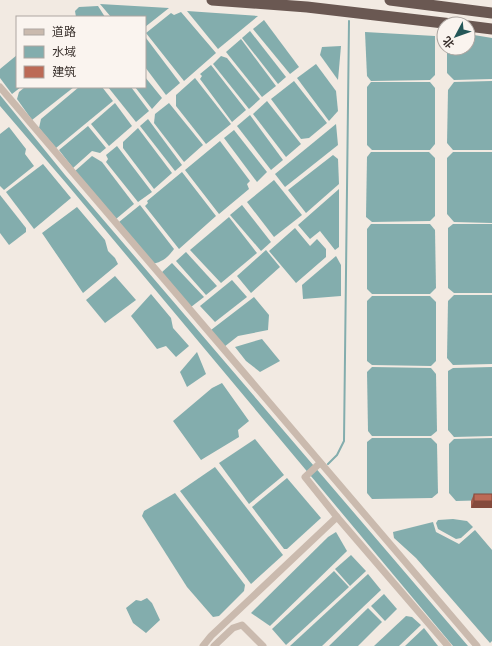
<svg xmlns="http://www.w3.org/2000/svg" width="492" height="646" font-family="'Noto Sans','Noto Sans SC',sans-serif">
<rect width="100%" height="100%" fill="#f2eae2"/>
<g fill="#83adad">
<polygon points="100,4 169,8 145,27 145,17 111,17"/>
<polygon points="98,6 105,17 76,17 75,11 79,7"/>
<polygon points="187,11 258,16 218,49"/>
<polygon points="181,12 216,53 184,81 146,33 171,13 174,15"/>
<polygon points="264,20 299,67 290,74 253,29"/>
<polygon points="250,31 286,77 278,84 242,38"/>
<polygon points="365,32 435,36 435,75 430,80 371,81 367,76"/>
<polygon points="468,34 492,38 492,79 454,80 447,73 447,50 459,50 459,48 468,48"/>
<polygon points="145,38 146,38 180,83 166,95 145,67"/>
<polygon points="241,39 276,86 262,97 226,52"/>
<polygon points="341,46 338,80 320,55 322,47"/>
<polygon points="17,55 17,87 21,87 12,94 0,78 0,69"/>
<polygon points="221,56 227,58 260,99 249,109 213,64"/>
<polygon points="316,64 336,91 338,111 329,121 297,78"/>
<polygon points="211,65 246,110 232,122 200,79 202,76 200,74"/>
<polygon points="145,77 162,98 152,109 135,87 145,87"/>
<polygon points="195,78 231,124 206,144 176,106 176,95"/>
<polygon points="294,81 327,123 309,138 301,139 271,99"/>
<polygon points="492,81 492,150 453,150 447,143 448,90 454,82"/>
<polygon points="371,82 430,82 435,88 435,144 430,150 372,150 367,145 367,87"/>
<polygon points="25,87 74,87 32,120 17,99 19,92"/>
<polygon points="79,87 102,87 113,101 56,148 39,128 41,119"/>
<polygon points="108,87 131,87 149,111 136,122"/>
<polygon points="0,95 65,175 468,646 453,646 66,183 0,106"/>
<polygon points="267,101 301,144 286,157 253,114"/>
<polygon points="115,103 132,126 109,146 91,124"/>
<polygon points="169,103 203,145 184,162 154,123 155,114"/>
<polygon points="250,115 283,160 271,170 237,126"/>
<polygon points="148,119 182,165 175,171 140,126"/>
<polygon points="336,124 338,145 285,187 275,174"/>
<polygon points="88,126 106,148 100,153 92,151 73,168 59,150"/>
<polygon points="9,127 26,149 25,154 34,166 4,190 0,186 0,134"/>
<polygon points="138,128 172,173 154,189 123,148 123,142"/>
<polygon points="234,130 267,172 257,182 224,138"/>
<polygon points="220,141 250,181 247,184 249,189 219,214 185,170"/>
<polygon points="117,146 152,192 138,202 106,162 108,159 106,155"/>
<polygon points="371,152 429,152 435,158 435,216 430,221 372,222 366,217 367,157"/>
<polygon points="453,152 492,152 492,223 454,222 447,214 447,158"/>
<polygon points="333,155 338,159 339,184 306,213 288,190"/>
<polygon points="92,156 102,162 134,204 116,219 75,171"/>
<polygon points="43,164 71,198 34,229 6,192"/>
<polygon points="182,172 216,216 179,249 145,206 148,203 147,201"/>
<polygon points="274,180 302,215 274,237 247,202"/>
<polygon points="339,189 339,247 335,250 320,231 310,239 298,225"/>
<polygon points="0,195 26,228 26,232 9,245 0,233"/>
<path d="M 140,205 L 174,249 C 168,257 164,261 153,264 L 119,222 Z"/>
<polygon points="242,205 271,242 261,251 230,215"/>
<polygon points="77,207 105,240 108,251 115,258 118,264 83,293 42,233"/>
<polygon points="229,217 257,253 221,283 190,250"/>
<polygon points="371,224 430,224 435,230 436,288 430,294 372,294 367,289 367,229"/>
<polygon points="453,224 492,224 492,293 454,293 448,288 448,228"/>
<polygon points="295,228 310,246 317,239 326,249 326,257 296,283 269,251"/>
<polygon points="266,250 280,267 251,293 237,276"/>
<polygon points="186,252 217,286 206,295 176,261"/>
<polygon points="336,256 341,265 341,296 303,299 302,285"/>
<polygon points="172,263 204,297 191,307 161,273"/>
<polygon points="115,276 136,300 105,323 86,300"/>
<polygon points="232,280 247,297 215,322 200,306"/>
<polygon points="151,294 171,318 173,328 189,346 176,357 166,346 157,349 131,316"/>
<polygon points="454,295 492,295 492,364 453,365 447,358 448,301"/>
<polygon points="372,296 430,296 436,302 436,361 431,366 372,365 367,361 367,301"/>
<polygon points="254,297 269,315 268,330 238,336 224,347 211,330"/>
<polygon points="262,339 280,361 260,372 246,361 235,347"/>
<polygon points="197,352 206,374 187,387 180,372"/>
<polygon points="372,367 431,368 436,374 437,431 431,436 372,436 368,431 367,372"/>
<polygon points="492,367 492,436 454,437 448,430 448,371 453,368"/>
<polygon points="222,383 249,421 238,430 239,437 201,460 173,421 212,388"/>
<polygon points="372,438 431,438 437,444 438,493 432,498 372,499 367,493 367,442"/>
<polygon points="492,438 492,500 456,501 449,493 449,444 454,439"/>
<polygon points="255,439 284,475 249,504 219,463"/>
<polygon points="215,467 283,555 251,584 180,491"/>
<polygon points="287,478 321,518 287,549 284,549 252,507"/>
<polygon points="175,493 245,585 244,591 219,616 213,617 187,587 142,516 144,511"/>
<polygon points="453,519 467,521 473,527 461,538 456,539 438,529 436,523 438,520"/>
<polygon points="433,522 436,532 459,544 475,530 492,550 492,641 490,643 416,558 394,538 393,532"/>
<polygon points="336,532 347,551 270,626 251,613 328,537"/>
<polygon points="351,555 366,571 350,586 335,569"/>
<polygon points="334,571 349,587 286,645 272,629"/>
<polygon points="368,574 381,590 322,646 290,646"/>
<polygon points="384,594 397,609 385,621 371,606"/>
<polygon points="147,598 152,603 160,620 146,633 133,623 126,608 136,600 141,601"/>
<polygon points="368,608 382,622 358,646 329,646"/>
<polygon points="406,616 412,617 421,625 399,646 374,646"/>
<polygon points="424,628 438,646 405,646"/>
</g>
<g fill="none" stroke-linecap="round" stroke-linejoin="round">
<polyline stroke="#83adad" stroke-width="2" points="328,464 337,455 344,441 349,21"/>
<g stroke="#cabaae" stroke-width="7">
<polyline points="0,87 477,646"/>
<polyline points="320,463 305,477 337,517"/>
<polyline points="203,646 211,636 337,517 448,646"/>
<polyline points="214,646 233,628 242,625 263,646"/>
</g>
<g stroke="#6a5852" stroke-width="11">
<polyline points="212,0 307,7 452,24"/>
<polyline points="390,0 492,13"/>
<polyline points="468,26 492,29"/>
</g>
</g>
<polygon fill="#a25b4a" points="474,494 492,494 471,508 471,501"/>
<polygon fill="#844a3c" points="474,501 492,501 492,508 471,508"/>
<rect fill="#bc6a56" stroke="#844a3c" x="474" y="494" width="18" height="7"/>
<rect x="16" y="16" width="130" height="72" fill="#faf4ef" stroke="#ada6a1"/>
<rect x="24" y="29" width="20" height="6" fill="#cabaae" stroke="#ada6a1"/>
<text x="52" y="36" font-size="12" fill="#39302c">道路</text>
<rect x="24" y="46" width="20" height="12" fill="#83adad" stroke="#ada6a1"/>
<text x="52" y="56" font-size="12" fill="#39302c">水域</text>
<rect x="24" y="66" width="20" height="12" fill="#bc6a56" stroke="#ada6a1"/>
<text x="52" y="76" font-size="12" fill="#39302c">建筑</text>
<g transform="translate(456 36) rotate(229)"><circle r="19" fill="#faf4ef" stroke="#ada6a1"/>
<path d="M0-3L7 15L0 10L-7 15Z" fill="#245758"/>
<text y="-6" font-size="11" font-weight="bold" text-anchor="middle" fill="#39302c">北</text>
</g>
</svg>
